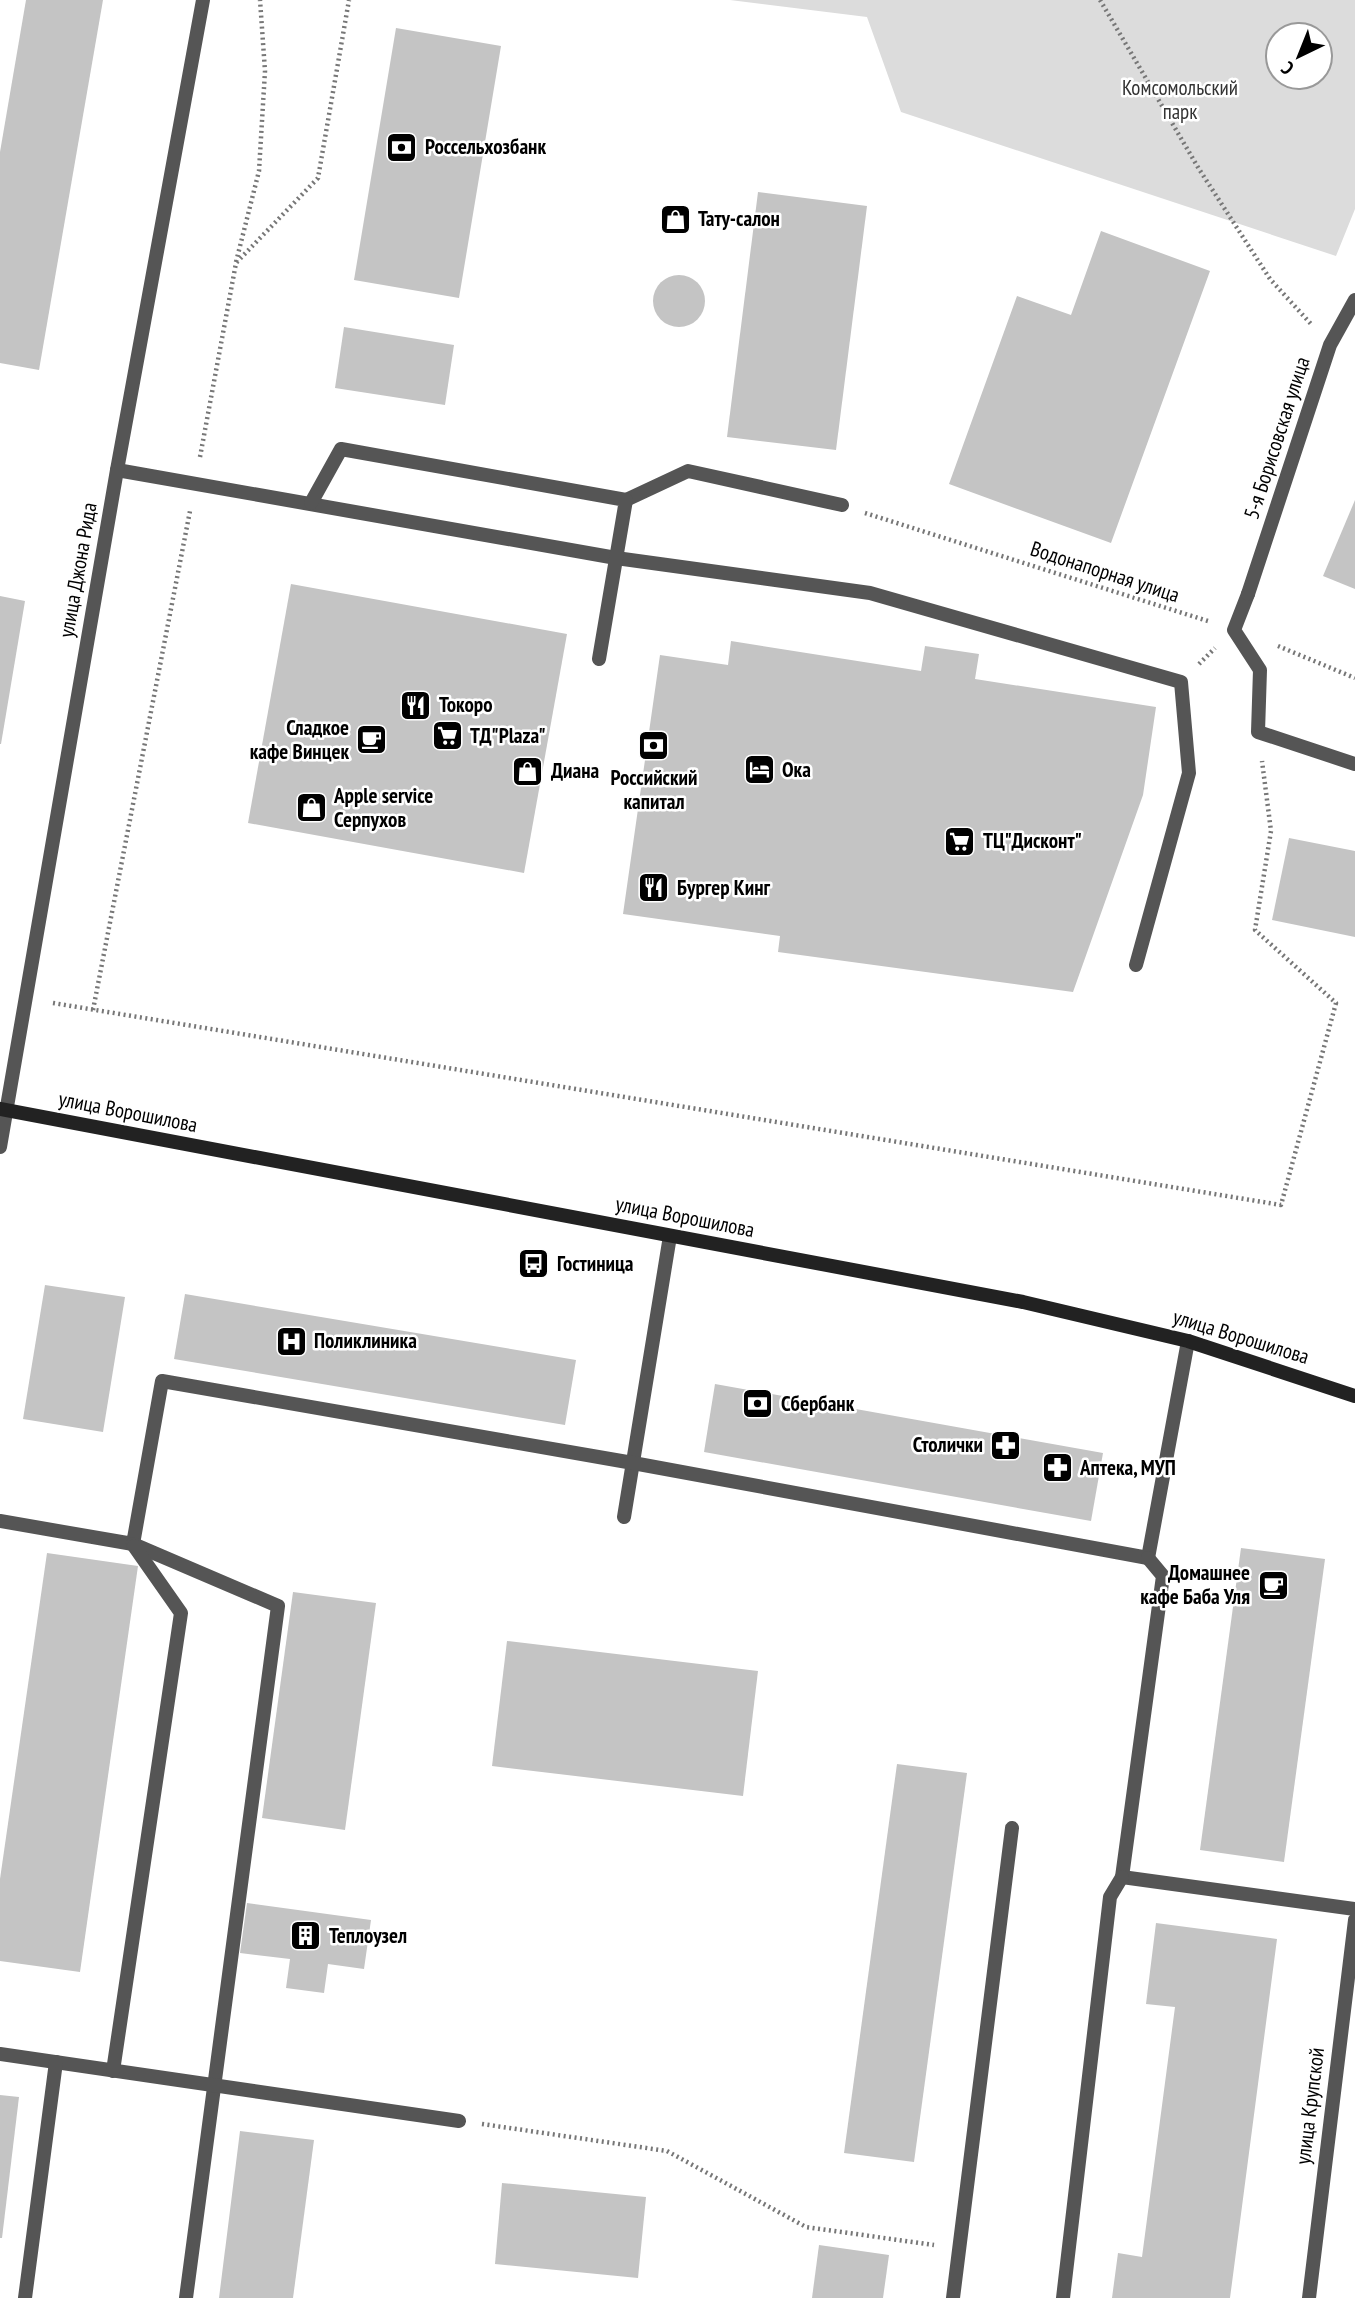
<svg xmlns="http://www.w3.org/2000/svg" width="1355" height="2298" font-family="'PT Sans Narrow',sans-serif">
<rect width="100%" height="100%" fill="#fff"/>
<path fill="#dcdcdc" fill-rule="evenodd" d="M 730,0 L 1355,0 L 1355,209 L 1336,256 L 901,112 L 867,17 ZM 1278,35 L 1320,35 L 1320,77 L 1278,77 Z"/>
<g fill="#c4c4c4">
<polygon points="26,0 103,0 39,370 0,363 0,152"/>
<polygon points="396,28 501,46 459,298 354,280"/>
<polygon points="758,192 867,206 836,450 727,437"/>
<polygon points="1101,231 1210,271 1111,543 949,484 1017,296 1071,315"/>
<circle cx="679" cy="301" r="26"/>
<polygon points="344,327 454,345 445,405 335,388"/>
<polygon points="1355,500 1355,589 1323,576"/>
<polygon points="291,584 567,634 524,873 248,823"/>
<polygon points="0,596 25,601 1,744 0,744"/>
<polygon points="731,641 921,671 925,646 979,654 975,679 1156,707 1143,795 1073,992 778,952 780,936 623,914 660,655 728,665"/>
<polygon points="1289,838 1355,851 1355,937 1272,920"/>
<polygon points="45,1285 125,1297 103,1432 23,1419"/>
<polygon points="185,1294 576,1360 565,1425 174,1359"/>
<polygon points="715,1384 1103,1453 1091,1521 704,1452"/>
<polygon points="1241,1548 1325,1559 1284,1862 1200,1850"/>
<polygon points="47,1553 138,1566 80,1972 0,1961 0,1879"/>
<polygon points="293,1592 376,1603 345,1830 262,1818"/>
<polygon points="507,1641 758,1671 743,1796 492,1766"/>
<polygon points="897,1764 967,1773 914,2162 844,2153"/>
<polygon points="247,1903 371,1920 364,1969 328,1964 324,1993 286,1988 290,1959 240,1953"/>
<polygon points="1156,1923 1277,1939 1230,2298 1112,2298 1118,2253 1142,2257 1175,2007 1146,2004"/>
<polygon points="0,2095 19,2097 2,2238 0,2238"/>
<polygon points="240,2131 314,2140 293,2298 219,2298"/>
<polygon points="502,2183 646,2197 638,2278 495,2264"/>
<polygon points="819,2245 889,2255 883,2298 812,2298"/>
</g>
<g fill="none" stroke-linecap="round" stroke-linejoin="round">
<g stroke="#777" stroke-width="4.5" stroke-dasharray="2 3.5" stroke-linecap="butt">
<polyline points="1100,0 1199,169 1270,279 1311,324"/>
<polyline points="236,262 259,171 265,71 260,0"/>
<polyline points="200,457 236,263 318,178 349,0"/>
<polyline points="865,513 1211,622"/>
<polyline points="1278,646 1355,678"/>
<polyline points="1199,664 1215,648"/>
<polyline points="53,1003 1281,1205 1336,1003 1255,930 1271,831 1262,761"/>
<polyline points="93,1010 190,511"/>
<polyline points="482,2124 667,2151 806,2227 934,2245"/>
</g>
<g stroke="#555" stroke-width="14">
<polyline points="117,470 616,558 870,593 1181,682 1189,773 1136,965"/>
<polyline points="626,500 688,471 842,505"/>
<polyline points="311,503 341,449 626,500 599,659"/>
<polyline points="1248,594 1234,630 1260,670 1258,732 1355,764"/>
<polyline points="624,1517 670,1236"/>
<polyline points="0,1521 133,1544 162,1381 633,1463 1148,1558 1188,1341"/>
<polyline points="133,1544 278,1606 186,2298"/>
<polyline points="1148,1558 1163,1576 1122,1877 1355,1909"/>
<polyline points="0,2054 459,2121"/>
<polyline points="113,2071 181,1613 134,1546"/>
<polyline points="25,2298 56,2062"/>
<polyline points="953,2298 1012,1828"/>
<polyline points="1063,2298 1110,1897 1122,1877"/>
</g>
<g stroke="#555" stroke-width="14">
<polyline points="1248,594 1330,345 1355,300"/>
<polyline points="0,1147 117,470 203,0"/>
<polyline points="1309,2298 1355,1920"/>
</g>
<polyline stroke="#222" stroke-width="14" points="0,1109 1023,1302 1188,1341 1355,1396"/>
</g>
<defs>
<symbol id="bank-square" viewBox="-11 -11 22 22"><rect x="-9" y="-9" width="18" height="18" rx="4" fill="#000" stroke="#fff"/><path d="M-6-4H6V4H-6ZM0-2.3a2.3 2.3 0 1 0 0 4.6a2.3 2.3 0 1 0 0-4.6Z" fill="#fff"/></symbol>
<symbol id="shop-square" viewBox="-11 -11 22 22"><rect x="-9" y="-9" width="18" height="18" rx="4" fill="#000" stroke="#fff"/><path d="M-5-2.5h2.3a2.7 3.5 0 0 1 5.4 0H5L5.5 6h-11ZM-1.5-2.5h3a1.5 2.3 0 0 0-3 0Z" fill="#fff"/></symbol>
<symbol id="restaurant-square" viewBox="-11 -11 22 22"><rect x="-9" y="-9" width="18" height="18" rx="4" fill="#000" stroke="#fff"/><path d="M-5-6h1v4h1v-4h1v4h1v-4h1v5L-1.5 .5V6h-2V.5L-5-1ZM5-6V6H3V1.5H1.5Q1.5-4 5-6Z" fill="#fff"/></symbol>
<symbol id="supermarket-square" viewBox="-11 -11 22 22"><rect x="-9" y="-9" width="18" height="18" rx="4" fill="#000" stroke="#fff"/><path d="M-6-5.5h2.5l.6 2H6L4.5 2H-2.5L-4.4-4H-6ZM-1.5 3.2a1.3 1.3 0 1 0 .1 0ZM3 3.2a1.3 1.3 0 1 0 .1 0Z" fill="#fff"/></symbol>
<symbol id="cafe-square" viewBox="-11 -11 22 22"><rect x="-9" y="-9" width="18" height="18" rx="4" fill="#000" stroke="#fff"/><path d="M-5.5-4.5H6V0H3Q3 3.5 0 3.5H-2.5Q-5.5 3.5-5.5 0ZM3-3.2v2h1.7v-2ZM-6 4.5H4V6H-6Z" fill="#fff"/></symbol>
<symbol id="hotel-square" viewBox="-11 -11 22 22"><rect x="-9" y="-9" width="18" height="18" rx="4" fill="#000" stroke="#fff"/><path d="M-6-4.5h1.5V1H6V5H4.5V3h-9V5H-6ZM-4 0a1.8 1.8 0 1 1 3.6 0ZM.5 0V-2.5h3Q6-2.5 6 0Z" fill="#fff"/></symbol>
<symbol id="bus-square" viewBox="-11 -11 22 22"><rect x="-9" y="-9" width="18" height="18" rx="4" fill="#000" stroke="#fff"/><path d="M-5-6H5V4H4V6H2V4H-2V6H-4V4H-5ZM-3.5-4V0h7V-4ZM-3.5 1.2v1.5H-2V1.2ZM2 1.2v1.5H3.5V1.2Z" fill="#fff"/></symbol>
<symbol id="hospital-square" viewBox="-11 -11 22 22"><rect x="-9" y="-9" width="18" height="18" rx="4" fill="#000" stroke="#fff"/><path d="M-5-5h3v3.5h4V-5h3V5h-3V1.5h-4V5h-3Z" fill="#fff"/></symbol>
<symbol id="pharmacy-square" viewBox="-11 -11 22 22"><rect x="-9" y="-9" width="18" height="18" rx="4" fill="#000" stroke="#fff"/><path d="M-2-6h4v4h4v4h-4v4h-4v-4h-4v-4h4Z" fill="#fff"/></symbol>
<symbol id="building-square" viewBox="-11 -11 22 22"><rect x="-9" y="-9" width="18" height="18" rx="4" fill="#000" stroke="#fff"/><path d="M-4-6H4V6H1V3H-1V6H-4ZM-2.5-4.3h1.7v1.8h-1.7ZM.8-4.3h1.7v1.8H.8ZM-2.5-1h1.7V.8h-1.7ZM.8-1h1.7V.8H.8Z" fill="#fff"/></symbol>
</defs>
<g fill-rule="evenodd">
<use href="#bank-square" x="384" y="130" width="35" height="35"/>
<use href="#shop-square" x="658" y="202" width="35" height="35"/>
<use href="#restaurant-square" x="398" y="688" width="35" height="35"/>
<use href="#supermarket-square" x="430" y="718" width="35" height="35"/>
<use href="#cafe-square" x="354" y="722" width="35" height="35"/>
<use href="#bank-square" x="636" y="728" width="35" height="35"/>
<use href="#hotel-square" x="742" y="752" width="35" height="35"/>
<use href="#shop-square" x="510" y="754" width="35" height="35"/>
<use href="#shop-square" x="294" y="790" width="35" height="35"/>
<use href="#supermarket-square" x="942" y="824" width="35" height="35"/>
<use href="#restaurant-square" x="636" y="870" width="35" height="35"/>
<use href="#bus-square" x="516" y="1246" width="35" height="35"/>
<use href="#hospital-square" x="274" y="1324" width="35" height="35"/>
<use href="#bank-square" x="740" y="1386" width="35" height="35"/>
<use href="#pharmacy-square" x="988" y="1428" width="35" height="35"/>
<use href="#pharmacy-square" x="1040" y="1450" width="35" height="35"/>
<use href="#cafe-square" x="1256" y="1568" width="35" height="35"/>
<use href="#building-square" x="288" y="1918" width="35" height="35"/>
</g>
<g text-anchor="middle" stroke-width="5" stroke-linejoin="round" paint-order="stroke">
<g font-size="21" fill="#333" stroke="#fff">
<text x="1180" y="95">Комсомольский<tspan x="1180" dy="24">парк</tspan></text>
</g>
<g font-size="21" font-weight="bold" fill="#000" stroke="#fff" text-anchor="start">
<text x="425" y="154">Россельхозбанк</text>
<text x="698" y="226">Тату-салон</text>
<text x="439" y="712">Токоро</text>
<text x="349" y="735" text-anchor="end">Сладкое<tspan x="349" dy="24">кафе Винцек</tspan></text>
<text x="470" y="743">ТД"Plaza"</text>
<text x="782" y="777">Ока</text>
<text x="551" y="778">Диана</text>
<text x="654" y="785" text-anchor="middle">Российский<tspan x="654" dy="24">капитал</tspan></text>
<text x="334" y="803">Apple service<tspan x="334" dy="24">Серпухов</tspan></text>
<text x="983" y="848">ТЦ"Дисконт"</text>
<text x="677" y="895">Бургер Кинг</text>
<text x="557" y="1271">Гостиница</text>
<text x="314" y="1348">Поликлиника</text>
<text x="781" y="1411">Сбербанк</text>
<text x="983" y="1452" text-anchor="end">Столички</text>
<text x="1080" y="1475">Аптека, МУП</text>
<text x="1250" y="1580" text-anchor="end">Домашнее<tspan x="1250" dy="24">кафе Баба Уля</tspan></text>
<text x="329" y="1943">Теплоузел</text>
</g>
<g font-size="21" fill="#000" stroke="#fff">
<text transform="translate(1277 438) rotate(-72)" y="7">5-я Борисовская улица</text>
<text transform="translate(78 570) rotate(-80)" y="7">улица Джона Рида</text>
<text transform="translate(1105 572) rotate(18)" y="7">Водонапорная улица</text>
<text transform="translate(128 1112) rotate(11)" y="7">улица Ворошилова</text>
<text transform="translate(685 1217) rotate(11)" y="7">улица Ворошилова</text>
<text transform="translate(1241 1337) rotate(17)" y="7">улица Ворошилова</text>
<text transform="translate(1310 2106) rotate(-83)" y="7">улица Крупской</text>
</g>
</g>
<g transform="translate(1299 56) rotate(223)"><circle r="33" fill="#ffffff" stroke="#999999" stroke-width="2"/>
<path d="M0-5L12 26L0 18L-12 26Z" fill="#000000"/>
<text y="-10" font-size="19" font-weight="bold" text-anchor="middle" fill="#000000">С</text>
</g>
</svg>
